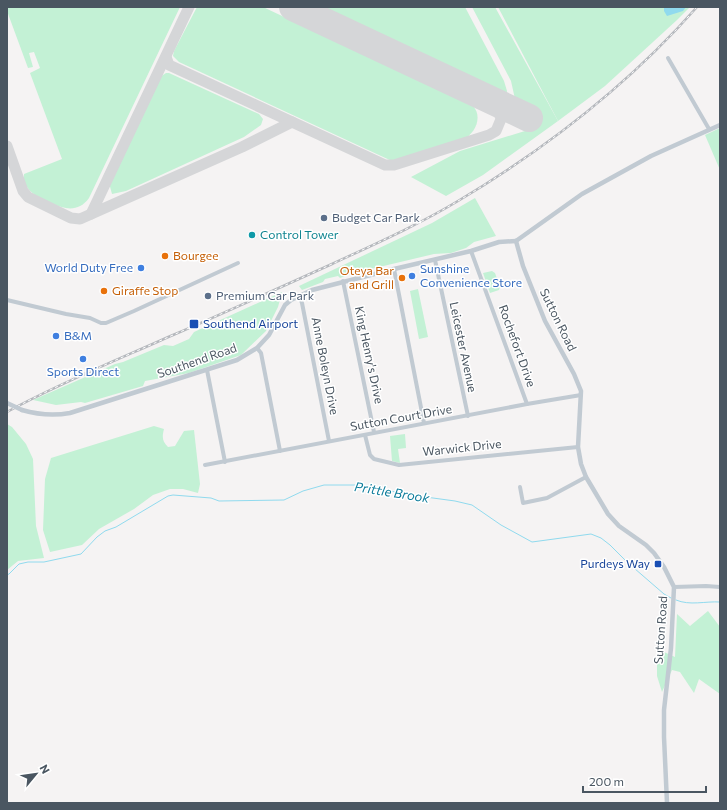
<svg xmlns="http://www.w3.org/2000/svg" width="727" height="810" font-family="Commissioner,sans-serif">
<rect width="100%" height="100%" fill="#f5f3f3"/>
<g fill="#c3f1d5">
<path d="M 7,7 L 180,7 L 89,198 C 74,219 52,203 35,195 C 27,189 23,183 24,174 L 62,159 L 30,73 L 40,68 L 34,52 L 29,53 L 33,67 L 28,68 L 7,11 Z"/>
<path d="M 197,7 L 263,7 L 473,106 C 483,117 475,133 464,139 L 394,162 L 179,62 L 173,56 L 174,51 Z"/>
<polygon points="316,7 465,7 504,81 507,91 506,96"/>
<polygon points="472,7 495,7 558,121 483,175 446,196 411,177 460,151 525,131 535,110 526,102 515,99 511,81"/>
<polygon points="498,7 690,7 677,20 605,86 558,121"/>
<polygon points="166,73 169,73 259,114 263,119 261,125 244,137 126,191 112,194 109,183 160,77"/>
<polygon points="720,128 720,170 705,135"/>
<polygon points="475,198 496,236 474,242 466,248 451,253 434,254 354,273 340,278 338,276 325,279 323,282 302,290 299,286 432,223"/>
<polygon points="492,271 495,273 500,287 499,290 490,293 483,273"/>
<polygon points="418,289 428,337 419,339 410,291"/>
<polygon points="282,292 278,307 266,331 241,355 189,373 145,381 143,386 85,403 81,402 56,405 33,400 115,364 123,362 164,345 173,346 189,339 194,332"/>
<polygon points="7,424 12,427 26,444 33,459 36,526 44,558 18,561 7,570"/>
<path d="M 154,426 L 164,429 C 162,437 162,441 168,447 L 175,446 L 184,431 L 194,430 L 200,484 L 198,493 L 183,489 L 170,489 L 153,495 L 134,509 L 99,529 L 82,545 L 50,552 L 43,530 L 45,479 L 51,458 Z"/>
<polygon points="405,434 406,448 398,449 400,463 392,461 390,436"/>
<polygon points="708,611 720,627 720,694 699,679 694,693 680,672 672,670 662,692 657,676 657,661 664,652 675,657 677,614 690,626"/>
</g>
<polygon fill="#90daee" points="664,7 686,7 683,11 667,16 664,11"/>
<g fill="none" stroke-linecap="round" stroke-linejoin="round">
<g stroke="#90daee" stroke-width="1">
<polyline points="7,575 9,574 19,564 28,562 44,562 81,554 97,537 105,531 116,527 168,496 173,495 211,498 219,501 284,500 303,491 324,485 360,485 411,495 455,501 472,505 501,525 532,542 591,534 601,538 610,545 627,562 664,594 671,598"/>
<path d="M 676,600 C 690,606 705,601 720,602"/>
</g>
<g stroke="#d5d6d8" stroke-width="11">
<polyline points="166,57 169,65 385,165 394,165 489,135 496,131 501,119 497,106 489,99"/>
<polyline points="7,146 23,191 28,197 71,218 80,219 242,147 292,122"/>
<polyline points="91,214 189,7"/>
</g>
<polyline stroke="#d5d6d8" stroke-width="28" points="293,7 529,118"/>
<g stroke="#c1cad2" stroke-width="4">
<polyline points="668,58 709,129"/>
<polyline points="471,251 527,404"/>
<polyline points="435,260 468,416"/>
<polyline points="394,269 424,423"/>
<polyline points="343,281 374,432"/>
<polyline points="299,295 302,303 329,441"/>
<polyline points="7,300 66,314 90,318 101,323 106,323 134,311 238,263"/>
<polyline points="257,348 261,353 280,451"/>
<polyline points="207,370 225,462"/>
<polyline points="365,435 370,455 374,459 399,465 578,447"/>
<polyline points="205,465 527,404 581,395"/>
<polyline points="520,487 523,503 547,498 586,477"/>
<polyline points="674,587 706,586 720,587"/>
</g>
<g stroke="#c1cad2" stroke-width="4.5">
<polyline points="516,241 523,266 545,321 574,374 581,391 578,447 581,464 586,477 608,514 619,526 646,545 654,553 664,567 674,587 671,648 664,710 664,737 667,803"/>
<polyline points="516,241 582,194 651,156 720,125"/>
<path d="M 22,410 C 39,415 53,416 70,413 L 237,360 L 257,348 L 269,335 L 285,305 L 291,300 L 312,290 L 394,269 L 471,251 L 499,242 L 516,241"/>
</g>
<defs>
<path id="rail" d="M 7,412 C 60,383 117,360 173,335 C 226,312 279,288 332,264 C 375,244 418,225 458,201 C 547,148 629,84 697,7"/>
</defs>
<use href="#rail" stroke="#b5b8bd" stroke-width="2.5"/>
<use href="#rail" stroke="#fff" stroke-width="1" stroke-dasharray="3" stroke-linecap="butt"/>
<polyline stroke="#c1cad2" stroke-width="4.5" points="7,403 22,410"/>
</g>
<g fill="#5c6f8a" stroke="#fff" stroke-width="1.5">
<circle cx="324" cy="218" r="4"/>
<circle cx="208" cy="296" r="4"/>
</g>
<circle fill="#0f9aa8" stroke="#fff" stroke-width="1.5" cx="252" cy="235" r="4"/>
<g fill="#e8710a" stroke="#fff" stroke-width="1.5">
<circle cx="165" cy="256" r="4"/>
<circle cx="402" cy="278" r="4"/>
<circle cx="104" cy="291" r="4"/>
</g>
<g fill="#3f7fe0" stroke="#fff" stroke-width="1.5">
<circle cx="141" cy="268" r="4"/>
<circle cx="412" cy="276" r="4"/>
<circle cx="56" cy="336" r="4"/>
<circle cx="83" cy="359" r="4"/>
</g>
<g fill="#1a4fb4" stroke="#fff" stroke-width="1.5">
<rect x="189" y="319" width="10" height="10" rx="2"/>
<rect x="654" y="560" width="8" height="8" rx="2"/>
</g>
<g text-anchor="middle" stroke-width="3" stroke-linejoin="round" paint-order="stroke">
<g font-size="12" fill="#4e5e75" stroke="#fff" text-anchor="start">
<text x="332" y="222">Budget Car Park</text>
<text x="216" y="300">Premium Car Park</text>
</g>
<g font-size="12" fill="#0d838f" stroke="#fff" text-anchor="start">
<text x="260" y="239">Control Tower</text>
</g>
<g font-size="12" fill="#c56008" stroke="#fff" text-anchor="start">
<text x="173" y="260">Bourgee</text>
<text x="394" y="275" text-anchor="end">Oteya Bar<tspan x="394" dy="14">and Grill</tspan></text>
<text x="112" y="295">Giraffe Stop</text>
</g>
<g font-size="12" fill="#366cbe" stroke="#fff" text-anchor="start">
<text x="133" y="272" text-anchor="end">World Duty Free</text>
<text x="420" y="273">Sunshine<tspan x="420" dy="14">Convenience Store</tspan></text>
<text x="64" y="340">B&amp;M</text>
<text x="83" y="376" text-anchor="middle">Sports Direct</text>
</g>
<g font-size="12" fill="#4a5661" stroke="#fff">
<text transform="translate(558 320) rotate(64)" y="4">Sutton Road</text>
<text transform="translate(517 346) rotate(70)" y="4">Rochefort Drive</text>
<text transform="translate(463 347) rotate(78)" y="4">Leicester Avenue</text>
<text transform="translate(369 355) rotate(78)" y="4">King Henry's Drive</text>
<text transform="translate(197 361) rotate(-19)" y="4">Southend Road</text>
<text transform="translate(325 366) rotate(79)" y="4">Anne Boleyn Drive</text>
<text transform="translate(401 418) rotate(-10)" y="4">Sutton Court Drive</text>
<text transform="translate(462 448) rotate(-6)" y="4">Warwick Drive</text>
<text transform="translate(661 630) rotate(-86)" y="4">Sutton Road</text>
</g>
<g font-size="12" fill="#164399" stroke="#fff" text-anchor="start">
<text x="203" y="328">Southend Airport</text>
<text x="650" y="568" text-anchor="end">Purdeys Way</text>
</g>
<g font-size="13" font-style="italic" fill="#0c7c9b" stroke="#fff">
<text transform="translate(392 492) rotate(9)" y="5">Prittle Brook</text>
</g>
</g>
<rect width="727" height="810" fill="none" stroke="#4a5661" stroke-width="16"/>
<g transform="translate(36 774) rotate(61)" stroke="#ffffff" stroke-width="3" paint-order="stroke">
<path d="M0-3L7 15L0 10L-7 15Z" fill="#4a5661"/>
<text y="-6" font-size="11" font-weight="bold" text-anchor="middle" fill="#4a5661">N</text>
</g>
<path d="M583 786v6h123v-6" fill="none" stroke="#4a5661" stroke-width="2"/>
<text x="589" y="786" font-size="12" fill="#4a5661" stroke="#ffffff" stroke-width="3" paint-order="stroke">200 m</text>
</svg>
